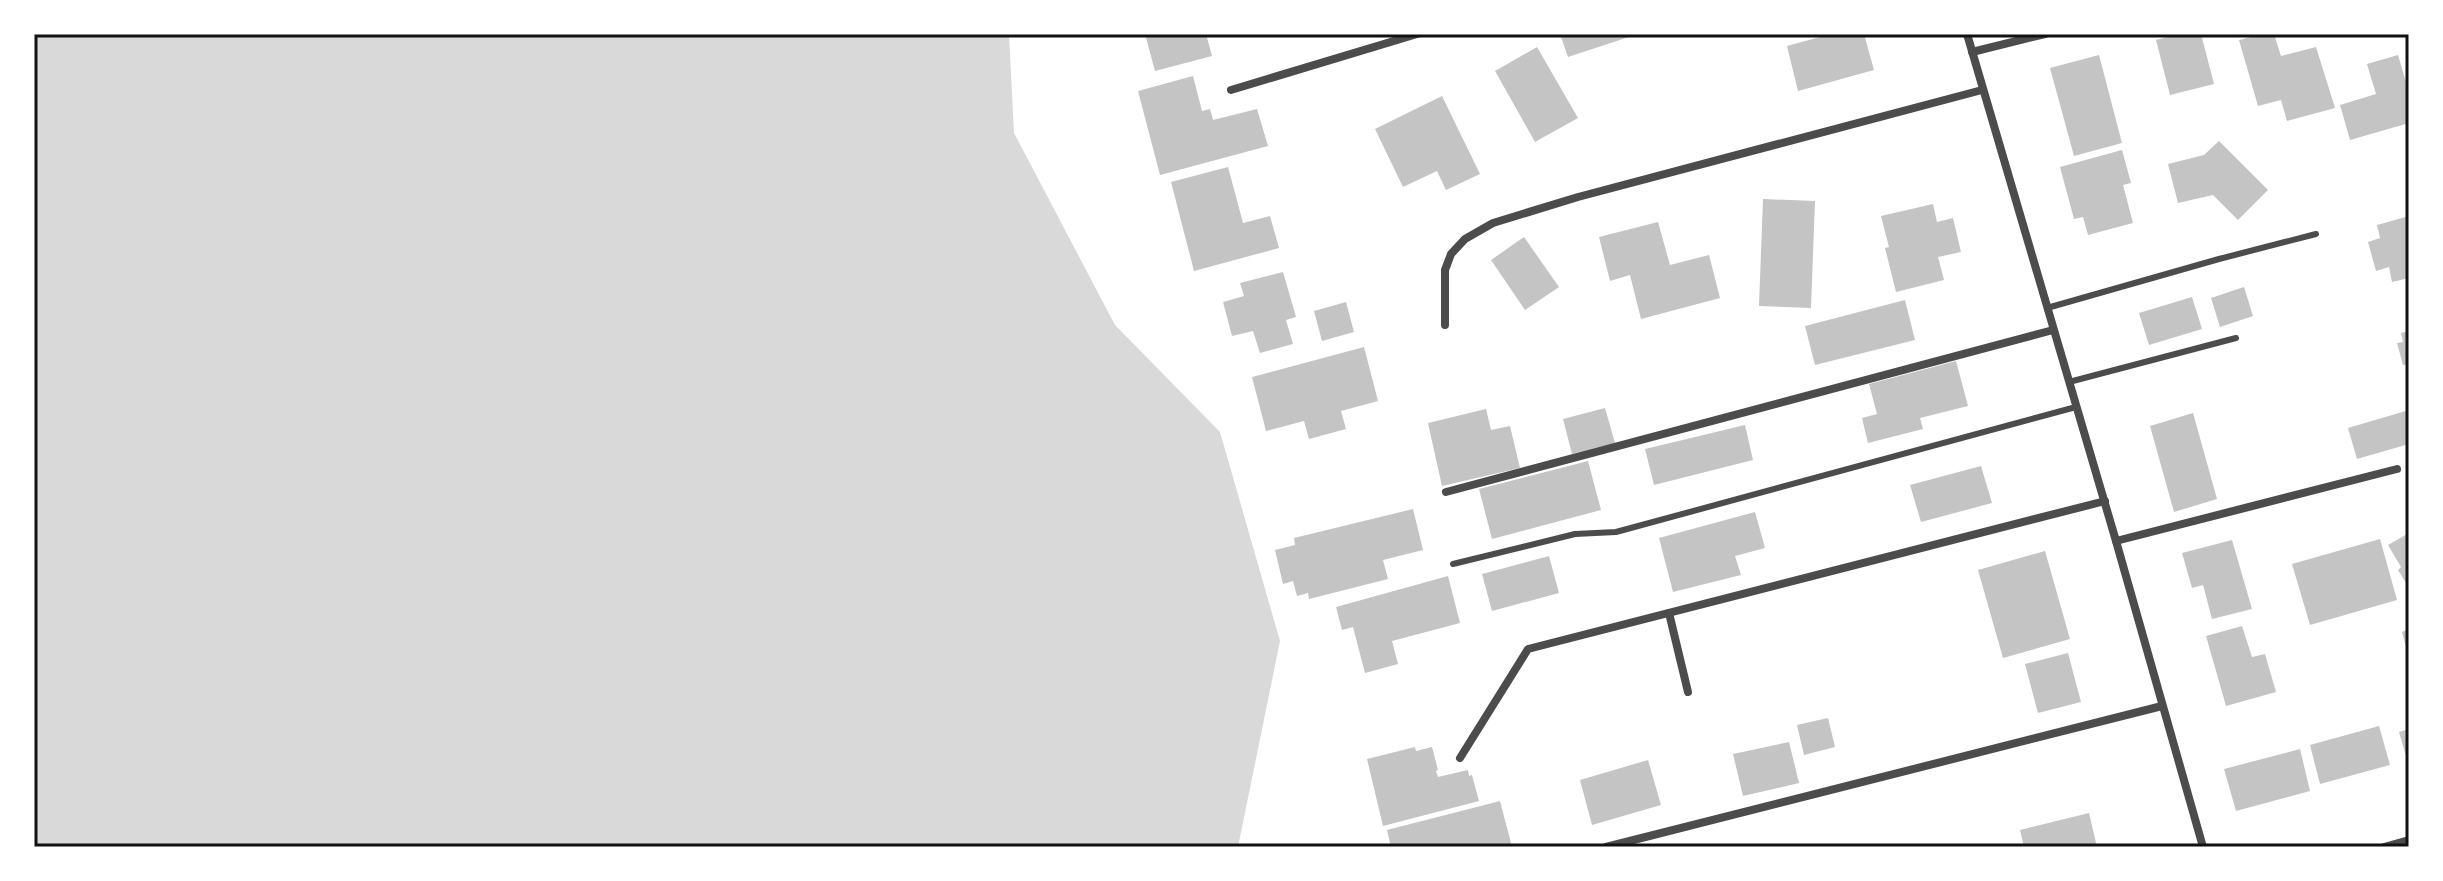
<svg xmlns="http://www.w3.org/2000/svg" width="2443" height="881" font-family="Quicksand,sans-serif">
<rect width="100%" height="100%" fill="#fff"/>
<polygon fill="#d9d9d9" points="34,34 1009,34 1014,133 1115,325 1220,432 1280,641 1238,847 34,847"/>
<g fill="#c4c4c4">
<polygon points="1145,34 1206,34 1212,56 1155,71"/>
<polygon points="1560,34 1635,34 1635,35 1568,57"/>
<polygon points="1831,34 1864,34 1874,70 1798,91 1787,46"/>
<polygon points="2179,34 2201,34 2214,84 2170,95 2156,40"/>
<polygon points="2263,34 2274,34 2281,56 2316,47 2335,108 2287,121 2281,100 2258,106 2239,40"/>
<polygon points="1537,47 1578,118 1535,142 1495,71"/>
<polygon points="2099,55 2122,143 2074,156 2050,68"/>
<polygon points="2398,55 2409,92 2409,123 2350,140 2340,105 2376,94 2367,64"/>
<polygon points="1193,76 1202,111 1210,109 1213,120 1257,109 1268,146 1160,175 1138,91"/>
<polygon points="1442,96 1480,174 1446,190 1437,171 1403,187 1375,129"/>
<polygon points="2219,141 2268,190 2238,220 2213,195 2178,203 2168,164 2204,155"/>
<polygon points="2122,150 2131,183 2123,185 2133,223 2088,235 2083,217 2074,219 2060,167"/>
<polygon points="1228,167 1243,223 1270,216 1279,248 1194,271 1171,182"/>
<polygon points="1763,199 1815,201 1811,308 1759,306"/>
<polygon points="1933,204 1937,222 1953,218 1961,252 1938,257 1944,280 1896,292 1885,248 1889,247 1881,216"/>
<polygon points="2409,216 2409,278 2392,282 2389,267 2376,271 2368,242 2380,238 2377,225"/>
<polygon points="1658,222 1670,265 1709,255 1720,298 1641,319 1630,275 1610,281 1599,237"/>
<polygon points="1524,237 1559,287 1525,310 1491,260"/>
<polygon points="1283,272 1296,317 1286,320 1293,344 1260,353 1253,331 1232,336 1223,302 1244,296 1240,283"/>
<polygon points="2244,287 2253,316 2220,327 2211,298"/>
<polygon points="2192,297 2202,329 2149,345 2139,313"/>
<polygon points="1905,300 1915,340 1815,365 1805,326"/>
<polygon points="1346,302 1354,332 1322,341 1314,311"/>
<polygon points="2409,331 2409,364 2403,365 2397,343 2403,342 2401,333"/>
<polygon points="1364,347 1378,401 1341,411 1346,429 1309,439 1304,421 1266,431 1252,377"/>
<polygon points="1956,361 1968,406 1920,418 1923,429 1868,443 1862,418 1877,414 1869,384"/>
<polygon points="1605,408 1615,443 1572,454 1563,419"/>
<polygon points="1486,409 1491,430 1510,426 1520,468 1442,486 1428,423"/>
<polygon points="2409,410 2409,444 2357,459 2348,428"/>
<polygon points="2193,413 2217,499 2174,512 2150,426"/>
<polygon points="1745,425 1753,460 1654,485 1645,449"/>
<polygon points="1588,461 1601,510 1492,539 1479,489"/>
<polygon points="1981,466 1992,503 1921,522 1910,485"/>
<polygon points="1413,509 1423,550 1383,560 1388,579 1309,599 1308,593 1297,596 1293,581 1283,584 1275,550 1295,545 1294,538"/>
<polygon points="1755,512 1765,548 1735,556 1741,575 1673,592 1659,538"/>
<polygon points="2409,533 2409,588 2398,570 2401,567 2388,545"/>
<polygon points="2380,539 2397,600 2310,625 2292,564"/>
<polygon points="2232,540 2252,609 2212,619 2203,585 2192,588 2182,553"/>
<polygon points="2045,551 2070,639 2003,658 1978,570"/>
<polygon points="1549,556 1559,593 1492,611 1482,574"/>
<polygon points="1448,576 1460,623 1392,641 1398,664 1365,673 1353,627 1342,630 1336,607"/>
<polygon points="2242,626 2252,657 2265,654 2276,692 2226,706 2206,636"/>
<polygon points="2409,629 2409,654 2408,654 2402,632"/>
<polygon points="2068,653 2081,702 2038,713 2025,664"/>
<polygon points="1828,718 1835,747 1804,755 1797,725"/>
<polygon points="2379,726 2390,765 2320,784 2310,745"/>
<polygon points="2409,729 2409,755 2406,756 2399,732"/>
<polygon points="1789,742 1799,783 1743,796 1733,754"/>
<polygon points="1415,747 1416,751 1432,747 1438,770 1436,771 1438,777 1468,770 1469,776 1472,775 1479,801 1383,826 1367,759"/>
<polygon points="2300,749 2310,791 2236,811 2224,769"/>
<polygon points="1648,760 1661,805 1592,825 1580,780"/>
<polygon points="1500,801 1512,847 1391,847 1387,830"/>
<polygon points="2089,813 2097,847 2024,847 2020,830"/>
</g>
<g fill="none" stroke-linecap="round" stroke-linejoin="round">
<g stroke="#4c4c4c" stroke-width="6">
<polyline points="2047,308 2219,259 2316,234"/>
<polyline points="2069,382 2236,338"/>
<polyline points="1453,564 1575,534 1616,532 2076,407"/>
</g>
<g stroke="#4c4c4c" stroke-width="8">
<polyline points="1967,34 2116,541 2203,847"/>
<polyline points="1972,52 2045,34"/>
<polyline points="1231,90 1417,34"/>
<polyline points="1445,325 1445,270 1451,254 1465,239 1493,223 1578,197 1982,90"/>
<polyline points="1446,492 2053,330"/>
<polyline points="2116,541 2397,469"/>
<polyline points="1669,613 1688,692"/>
<polyline points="1460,758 1528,649 2105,501"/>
<polyline points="1606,847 2162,706"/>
<polyline points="2384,847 2409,840"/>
</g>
</g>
<rect width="2443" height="881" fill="none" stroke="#ffffff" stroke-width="72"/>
<rect x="36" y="36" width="2371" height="809" fill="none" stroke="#111" stroke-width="3"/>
</svg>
